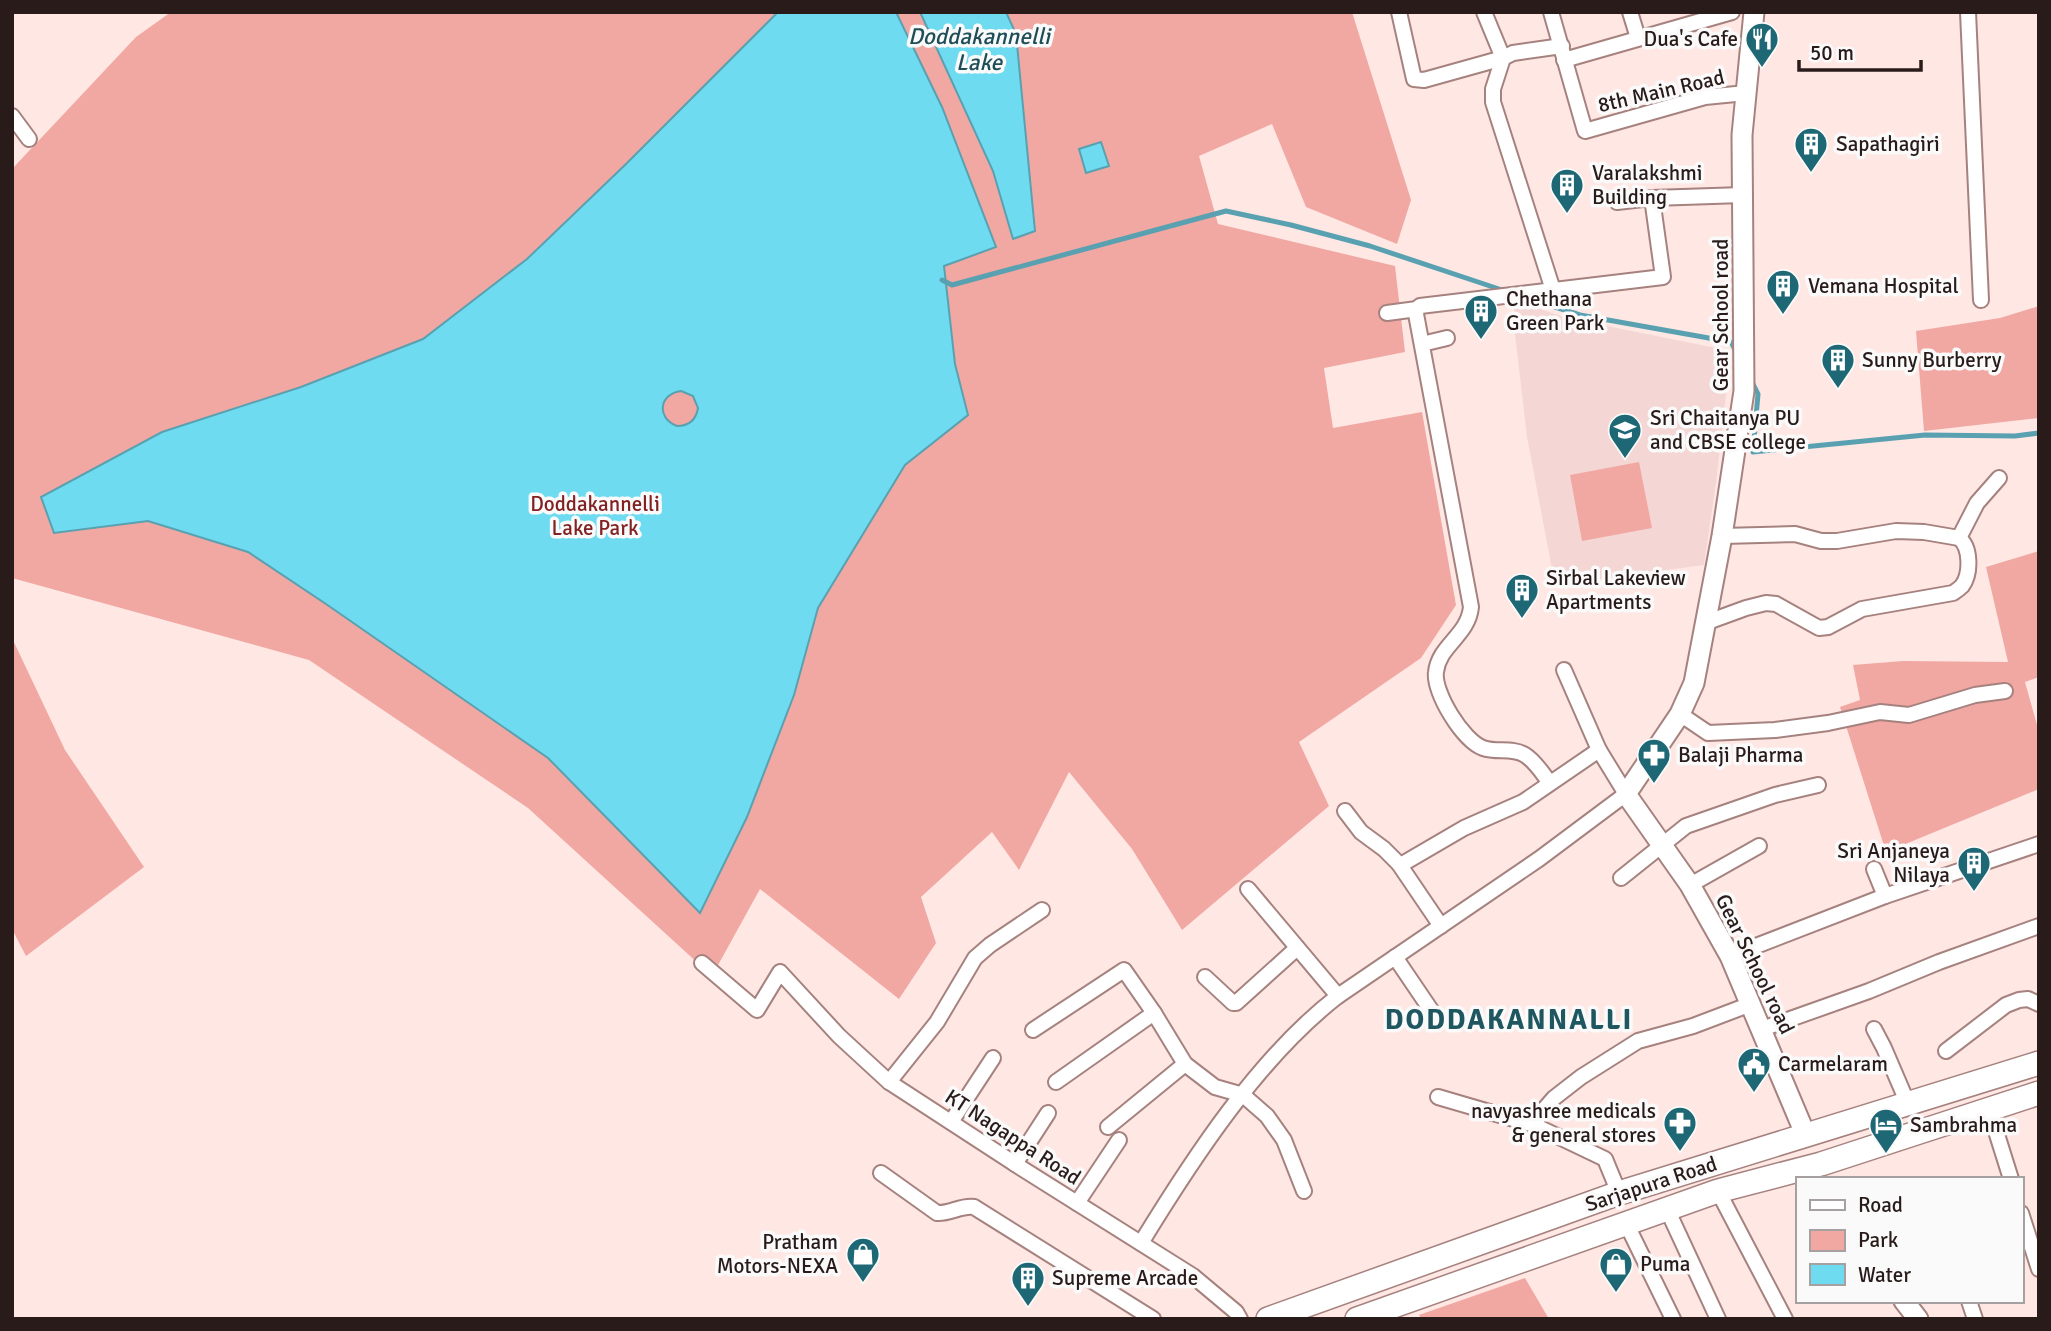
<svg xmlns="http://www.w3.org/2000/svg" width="2051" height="1331" font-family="Signika,sans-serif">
<rect width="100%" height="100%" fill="#ffe7e4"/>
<polygon fill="#f4d7d4" points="1516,301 1567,318 1731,351 1716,483 1704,565 1555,585 1527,437 1513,317"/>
<g fill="#f1a8a2">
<polygon points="171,12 1352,12 1411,200 1397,244 1306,207 1272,124 1199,156 1218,224 1395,266 1405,352 1324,368 1333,428 1422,412 1456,605 1421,658 1299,742 1329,806 1182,930 1132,849 1069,772 1019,870 992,832 921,897 936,943 899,999 760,889 712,976 528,808 309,660 12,578 12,169 136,37"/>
<polygon points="2039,306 2039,418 1924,431 1916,331 2000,318"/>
<polygon points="1639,462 1652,528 1582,541 1570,475"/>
<polygon points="2039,551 2039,677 2025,682 2039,732 2039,789 1886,852 1840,707 1860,700 1853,665 1903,661 2008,662 1986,567"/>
<polygon points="12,638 65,750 144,867 26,956 12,929"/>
<polygon points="1525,1278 1549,1319 1421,1319 1419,1315"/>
</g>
<g fill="#6edbf0" stroke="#59a1b0" stroke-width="2" fill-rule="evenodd">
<path d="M 778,12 L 896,12 L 942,107 L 996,247 L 944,266 L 955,364 L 968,415 L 905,465 L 818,608 L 794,695 L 747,817 L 700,913 L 548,758 L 326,604 L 248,552 L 148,521 L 54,533 L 41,497 L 162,432 L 301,387 L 423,339 L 527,259 L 625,165 ZM 681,391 L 693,396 L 698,408 C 696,420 689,426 677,426 C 656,418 659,394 681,391 Z"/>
<polygon points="920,12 1006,12 1016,34 1035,231 1013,239 993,171"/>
<polygon points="1101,142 1109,166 1086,173 1079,149"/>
</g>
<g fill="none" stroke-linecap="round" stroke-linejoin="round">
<g stroke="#59a1b0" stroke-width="5">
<polyline points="942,280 952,285 1226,211 1291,225 1370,246 1505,291"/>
<polyline points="1527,298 1580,315 1731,342 1737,353"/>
<polyline points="1751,380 1758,394 1753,452 1925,435 2015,436 2039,433"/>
</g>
<defs>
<g id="street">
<polyline points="1399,12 1414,79 1424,80 1503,58 1513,53 1562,46"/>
<polyline points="1484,12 1503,58"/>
<polyline points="1551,12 1585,131 1705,97 1746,93"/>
<polyline points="1630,12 1638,38"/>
<polyline points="1968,12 1981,300"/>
<polyline points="1503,58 1493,89 1493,102 1553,290"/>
<polyline points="1564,60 1732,12"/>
<polyline points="12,116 29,139"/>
<polyline points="1617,202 1652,198"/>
<polyline points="1387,313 1417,309"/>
<polyline points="1422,344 1447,338"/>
<polyline points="1959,538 1977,503 1999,478"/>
<path d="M 1705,623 L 1746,608 L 1766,603 L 1776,604 L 1819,628 L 1828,627 L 1862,609 L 1953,593 C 1956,591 1960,588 1962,586 C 1971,574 1971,547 1959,538 L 1924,532 L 1896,531 L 1837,541 L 1821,541 L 1795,534 L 1722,536"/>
<polyline points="1564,670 1599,750"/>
<polyline points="1680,714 1708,733 1775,730 1828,723 1880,712 1909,715 1975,695 2005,691"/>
<path d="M 1550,783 C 1543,774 1535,761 1525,755 C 1512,747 1497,753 1483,748 C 1463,741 1433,692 1436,672 C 1439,645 1468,636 1471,607 L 1416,314 L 1417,309 L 1420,306 L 1663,277 L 1652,198 L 1743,195"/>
<polyline points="1399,864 1441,926"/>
<polyline points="1874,869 1885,896"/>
<polyline points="1621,878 1686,826 1775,795 1818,785"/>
<polyline points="1690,885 1759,846"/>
<polyline points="1248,889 1338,996"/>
<polyline points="1730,956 1885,896 2039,844"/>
<polyline points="1395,957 1433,1013"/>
<polyline points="702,963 757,1010 780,972 839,1036 889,1082 1015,1164 1193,1276 1236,1312 1240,1319"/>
<polyline points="1205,977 1233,1003 1236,1003 1297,948"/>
<polyline points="1762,1029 1869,991 1939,962 2039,926"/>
<polyline points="1874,1029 1884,1048 1908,1104"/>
<polyline points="1033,1030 1124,970 1154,1013 1185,1064 1215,1087 1243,1095 1267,1116 1284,1140 1304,1191"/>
<polyline points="1946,1051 2006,1005 2019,1000 2028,999 2039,1004"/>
<polyline points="889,1082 937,1022 975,958 990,945 1042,910"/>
<polyline points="1056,1082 1154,1013"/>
<polyline points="1438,1097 1534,1125 1605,1159 1619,1193"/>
<polyline points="1989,1109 2011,1179"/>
<polyline points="951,1122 993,1058"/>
<polyline points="1534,1125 1541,1113 1554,1098 1581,1077 1638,1041 1693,1026 1751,1004"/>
<polyline points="1108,1127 1185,1064"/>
<polyline points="1015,1164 1048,1113"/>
<path d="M 881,1173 L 937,1213 C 950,1214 961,1205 974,1207 L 1153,1319"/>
<polyline points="1718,1191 1785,1319"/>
<polyline points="1077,1203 1119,1140"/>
<polyline points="1667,1209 1718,1319"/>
<polyline points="2021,1213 2039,1269"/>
<polyline points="1626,1223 1673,1319"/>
<path d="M 1141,1243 C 1193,1158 1259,1057 1338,996 L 1539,859 L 1626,794 L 1599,750 L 1523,802 L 1464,828 L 1404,863 L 1399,864 L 1384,849 L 1361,832 L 1345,811"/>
<polyline points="1969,1301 1975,1319"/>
</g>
<g id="secondary">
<polyline points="1754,12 1742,135 1744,391 1722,536 1694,683 1680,714 1626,794 1690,885 1730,956 1806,1136"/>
<polyline points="1904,1301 1918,1319"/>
</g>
<g id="primary">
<polyline points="1268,1319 1619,1193 2039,1063"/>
<polyline points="1357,1319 1718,1191 1821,1164 2039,1093"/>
</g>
</defs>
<use href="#street" stroke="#a6827f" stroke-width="18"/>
<use href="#secondary" stroke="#a6827f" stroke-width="23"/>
<use href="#primary" stroke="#a6827f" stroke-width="26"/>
<use href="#street" stroke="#fff" stroke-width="14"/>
<use href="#secondary" stroke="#fff" stroke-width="19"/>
<use href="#primary" stroke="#fff" stroke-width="23"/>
</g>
<defs>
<symbol id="restaurant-pin" viewBox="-11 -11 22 30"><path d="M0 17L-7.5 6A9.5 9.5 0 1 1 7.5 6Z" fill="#1e6774" stroke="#fafafa"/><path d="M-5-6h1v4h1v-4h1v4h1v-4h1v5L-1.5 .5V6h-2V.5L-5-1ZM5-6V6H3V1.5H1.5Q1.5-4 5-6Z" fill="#fff"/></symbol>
<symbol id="building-pin" viewBox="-11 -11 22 30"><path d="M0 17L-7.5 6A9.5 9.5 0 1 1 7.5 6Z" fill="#1e6774" stroke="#fafafa"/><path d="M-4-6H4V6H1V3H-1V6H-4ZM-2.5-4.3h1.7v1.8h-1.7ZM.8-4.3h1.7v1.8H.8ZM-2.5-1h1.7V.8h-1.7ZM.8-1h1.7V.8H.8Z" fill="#fff"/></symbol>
<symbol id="school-pin" viewBox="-11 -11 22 30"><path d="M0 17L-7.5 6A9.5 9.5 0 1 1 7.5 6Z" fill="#1e6774" stroke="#fafafa"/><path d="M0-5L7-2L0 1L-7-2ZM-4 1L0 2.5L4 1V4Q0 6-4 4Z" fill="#fff"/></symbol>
<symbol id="pharmacy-pin" viewBox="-11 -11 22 30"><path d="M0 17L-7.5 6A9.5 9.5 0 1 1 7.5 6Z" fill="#1e6774" stroke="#fafafa"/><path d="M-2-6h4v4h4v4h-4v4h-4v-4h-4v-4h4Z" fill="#fff"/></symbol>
<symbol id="civic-pin" viewBox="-11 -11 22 30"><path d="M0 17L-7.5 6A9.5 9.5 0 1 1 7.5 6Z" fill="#1e6774" stroke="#fafafa"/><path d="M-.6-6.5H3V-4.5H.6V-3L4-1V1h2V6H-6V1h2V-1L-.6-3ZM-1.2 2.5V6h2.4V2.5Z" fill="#fff"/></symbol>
<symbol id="hotel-pin" viewBox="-11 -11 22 30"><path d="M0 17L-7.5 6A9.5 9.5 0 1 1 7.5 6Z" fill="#1e6774" stroke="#fafafa"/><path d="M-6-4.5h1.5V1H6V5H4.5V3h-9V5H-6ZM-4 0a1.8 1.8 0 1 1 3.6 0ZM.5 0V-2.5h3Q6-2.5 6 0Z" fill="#fff"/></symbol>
<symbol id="shop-pin" viewBox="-11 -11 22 30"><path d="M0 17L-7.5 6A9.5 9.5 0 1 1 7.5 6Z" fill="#1e6774" stroke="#fafafa"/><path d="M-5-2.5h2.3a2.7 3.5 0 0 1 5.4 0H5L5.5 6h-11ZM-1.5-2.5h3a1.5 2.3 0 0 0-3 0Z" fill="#fff"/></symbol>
</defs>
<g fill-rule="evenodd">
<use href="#restaurant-pin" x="1743" y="20" width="38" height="52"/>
<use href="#building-pin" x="1792" y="125" width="38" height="52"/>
<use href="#building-pin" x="1548" y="166" width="38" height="52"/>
<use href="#building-pin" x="1764" y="267" width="38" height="52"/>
<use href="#building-pin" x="1462" y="292" width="38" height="52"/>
<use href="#building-pin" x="1819" y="341" width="38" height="52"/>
<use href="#school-pin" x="1606" y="411" width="38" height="52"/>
<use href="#building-pin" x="1503" y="571" width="38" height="52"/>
<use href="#pharmacy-pin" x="1635" y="736" width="38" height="52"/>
<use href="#building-pin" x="1955" y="844" width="38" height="52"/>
<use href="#civic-pin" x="1735" y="1045" width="38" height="52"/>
<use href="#pharmacy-pin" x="1661" y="1104" width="38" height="52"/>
<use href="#hotel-pin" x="1867" y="1106" width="38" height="52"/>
<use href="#shop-pin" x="844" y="1235" width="38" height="52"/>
<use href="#shop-pin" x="1597" y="1245" width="38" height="52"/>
<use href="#building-pin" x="1009" y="1259" width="38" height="52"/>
</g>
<g text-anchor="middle" stroke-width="7" stroke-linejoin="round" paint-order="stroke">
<g font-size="21" fill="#281b19" stroke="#fafafa" text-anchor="start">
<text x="1738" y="46" text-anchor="end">Dua's Cafe</text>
<text x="1836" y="151">Sapathagiri</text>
<text x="1592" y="180">Varalakshmi<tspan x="1592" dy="24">Building</tspan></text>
<text x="1808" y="293">Vemana Hospital</text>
<text x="1506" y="306">Chethana<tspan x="1506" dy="24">Green Park</tspan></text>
<text x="1862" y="367">Sunny Burberry</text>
<text x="1650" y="425">Sri Chaitanya PU<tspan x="1650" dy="24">and CBSE college</tspan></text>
<text x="1546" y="585">Sirbal Lakeview<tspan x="1546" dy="24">Apartments</tspan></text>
<text x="1678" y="762">Balaji Pharma</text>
<text x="1950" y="858" text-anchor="end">Sri Anjaneya<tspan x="1950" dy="24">Nilaya</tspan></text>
<text x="1778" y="1071">Carmelaram</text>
<text x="1656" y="1118" text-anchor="end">navyashree medicals<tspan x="1656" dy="24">&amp; general stores</tspan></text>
<text x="1910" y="1132">Sambrahma</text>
<text x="838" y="1249" text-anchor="end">Pratham<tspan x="838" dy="24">Motors-NEXA</tspan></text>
<text x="1640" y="1271">Puma</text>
<text x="1052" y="1285">Supreme Arcade</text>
</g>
<g font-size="21" fill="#281b19" stroke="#fafafa">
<text transform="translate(1661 91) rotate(-13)" y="7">8th Main Road</text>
<text transform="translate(1721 315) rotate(-90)" y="7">Gear School road</text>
<text transform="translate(1755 964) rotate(64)" y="7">Gear School road</text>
<text transform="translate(1013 1137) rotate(33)" y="7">KT Nagappa Road</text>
<text transform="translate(1651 1184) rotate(-18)" y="7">Sarjapura Road</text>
</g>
<g font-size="21" fill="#832122" stroke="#fafafa">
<text x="595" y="511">Doddakannelli<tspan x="595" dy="24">Lake Park</tspan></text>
</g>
<g font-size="23" font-style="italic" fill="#1e4e57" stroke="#fafafa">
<text x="979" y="44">Doddakannelli<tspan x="979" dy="26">Lake</tspan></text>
</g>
<g font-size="28" font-weight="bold" letter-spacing="2" fill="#1f5761" stroke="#fafafa">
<text x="1509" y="1029">DODDAKANNALLI</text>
</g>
</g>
<rect width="2051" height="1331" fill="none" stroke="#281b19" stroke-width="28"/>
<rect x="1796" y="1177" width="228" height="126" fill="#fafafa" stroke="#a6a1a0" stroke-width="2"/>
<rect x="1810" y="1200" width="35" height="10" fill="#ffffff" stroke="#a6a1a0" stroke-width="2"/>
<text x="1858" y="1212" font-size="21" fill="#281b19">Road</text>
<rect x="1810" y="1230" width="35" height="21" fill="#f1a8a2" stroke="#a6a1a0" stroke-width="2"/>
<text x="1858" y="1247" font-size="21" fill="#281b19">Park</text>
<rect x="1810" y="1264" width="35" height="21" fill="#6edbf0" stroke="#a6a1a0" stroke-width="2"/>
<text x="1858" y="1282" font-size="21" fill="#281b19">Water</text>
<path d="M1799 60v10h122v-10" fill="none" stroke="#281b19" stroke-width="3.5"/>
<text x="1810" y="60" font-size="21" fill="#281b19" stroke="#fafafa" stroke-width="5" paint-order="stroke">50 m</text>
</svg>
